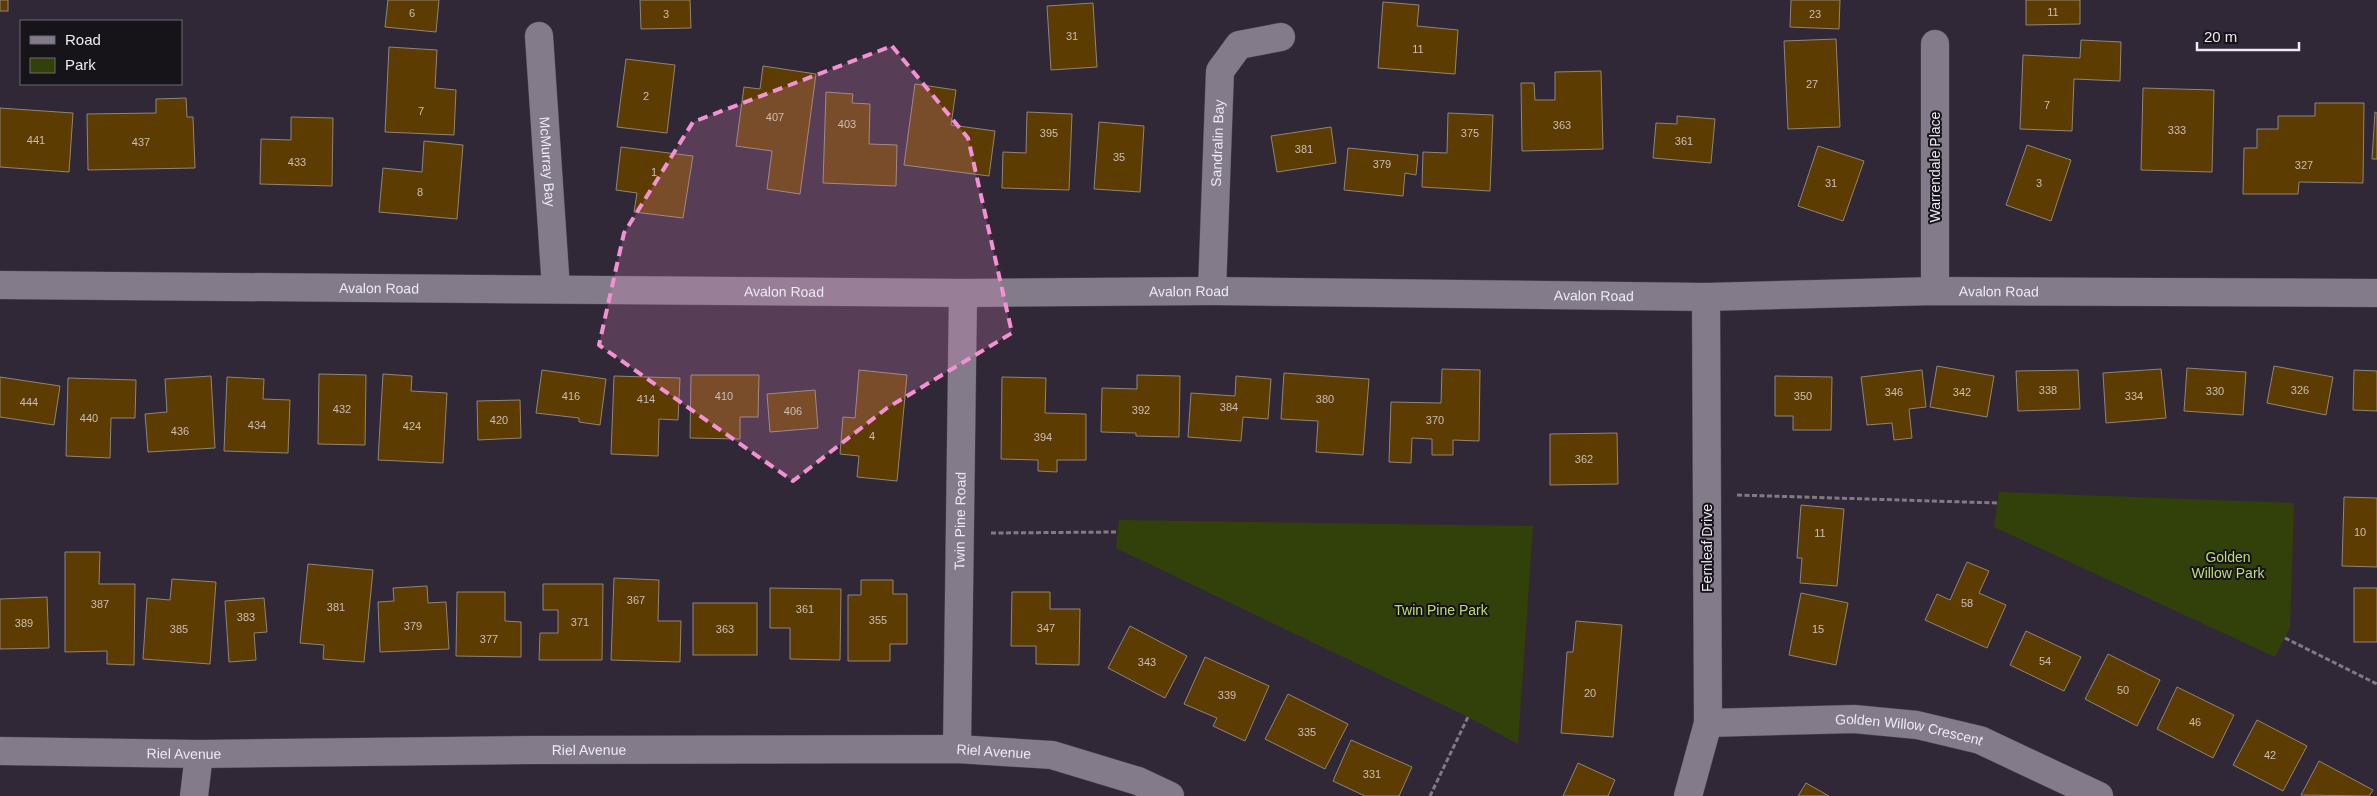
<svg xmlns="http://www.w3.org/2000/svg" width="2377" height="796" font-family="Arial,sans-serif">
<rect width="100%" height="100%" fill="#302836"/>
<g fill="#324109">
<polygon points="1999,492 2294,503 2290,627 2275,657 1994,527"/>
<polygon points="1119,520 1533,526 1518,744 1468,717 1116,548"/>
</g>
<g fill="#5c3c00" stroke="#918576">
<rect x="0" y="0" width="8" height="11"/>
<polygon points="388,0 439,0 436,32 385,27"/>
<polygon points="640,0 690,0 691,28 641,29"/>
<polygon points="1791,0 1840,0 1839,29 1790,27"/>
<polygon points="2026,0 2080,0 2080,24 2026,25"/>
<polygon points="1383,2 1419,5 1417,26 1458,30 1455,74 1378,68"/>
<polygon points="1093,3 1097,67 1051,70 1047,6"/>
<polygon points="1836,39 1840,127 1788,129 1784,41"/>
<polygon points="2081,40 2121,42 2120,81 2074,79 2072,131 2020,129 2023,55 2080,58"/>
<polygon points="389,47 437,50 435,88 456,90 454,135 385,132"/>
<polygon points="626,59 675,65 667,133 617,127"/>
<polygon points="763,66 816,74 800,194 767,189 772,151 736,146 744,87 760,89"/>
<polygon points="1601,71 1603,149 1522,151 1521,83 1534,83 1535,100 1555,100 1555,72"/>
<polygon points="915,84 956,90 951,125 995,131 989,176 904,165"/>
<polygon points="2143,88 2214,90 2212,172 2141,170"/>
<polygon points="826,92 853,94 852,103 870,104 869,144 897,145 896,186 823,183"/>
<polygon points="186,98 187,117 193,117 195,168 88,170 87,114 156,113 156,99"/>
<polygon points="2315,103 2364,103 2363,183 2299,182 2298,194 2243,194 2244,148 2257,148 2257,129 2278,129 2278,116 2315,116"/>
<polygon points="0,108 73,113 69,172 0,167"/>
<polygon points="1027,112 1072,114 1069,190 1002,188 1003,152 1026,153"/>
<polygon points="2375,112 2377,113 2377,159 2372,159"/>
<polygon points="1448,113 1493,115 1490,191 1422,187 1423,152 1447,153"/>
<polygon points="1677,116 1715,119 1711,163 1653,158 1656,123 1677,124"/>
<polygon points="291,117 333,118 332,186 260,184 261,139 291,140"/>
<polygon points="1099,122 1144,126 1140,192 1094,189"/>
<polygon points="1331,127 1336,163 1277,172 1271,136"/>
<polygon points="424,141 463,145 457,219 379,212 383,168 422,172"/>
<polygon points="2027,145 2071,160 2051,221 2006,205"/>
<polygon points="1818,146 1864,161 1843,221 1798,206"/>
<polygon points="621,147 693,156 683,218 634,212 637,193 616,190"/>
<polygon points="1348,148 1418,155 1416,175 1405,173 1403,196 1344,190"/>
<polygon points="1937,366 1994,376 1987,417 1930,407"/>
<polygon points="2274,366 2333,377 2326,415 2267,403"/>
<polygon points="2187,368 2246,372 2243,415 2184,411"/>
<polygon points="1442,369 1480,370 1479,441 1453,440 1453,455 1432,455 1432,439 1412,438 1411,463 1389,462 1391,402 1441,403"/>
<polygon points="2161,369 2166,418 2106,423 2103,373"/>
<polygon points="542,370 606,379 600,425 579,422 579,418 536,413"/>
<polygon points="859,370 907,375 897,481 857,477 859,456 840,454 843,417 855,418"/>
<polygon points="1922,370 1926,407 1909,409 1912,438 1894,440 1892,423 1867,425 1861,377"/>
<polygon points="2078,370 2080,409 2018,411 2016,371"/>
<polygon points="2354,370 2377,371 2377,411 2353,410"/>
<polygon points="1284,373 1369,379 1363,455 1316,452 1318,421 1281,419"/>
<polygon points="319,374 366,375 365,445 318,444"/>
<polygon points="383,374 412,376 411,391 447,393 443,463 378,460"/>
<polygon points="691,375 759,375 758,417 740,417 740,439 690,438"/>
<polygon points="1137,375 1180,376 1179,437 1136,436 1136,433 1101,432 1102,388 1137,389"/>
<polygon points="211,376 215,448 148,452 145,414 167,412 165,379"/>
<polygon points="614,376 680,378 678,420 659,419 658,456 611,454"/>
<polygon points="1236,376 1271,379 1268,419 1243,417 1241,441 1188,437 1191,393 1235,396"/>
<polygon points="1775,376 1832,377 1831,430 1793,430 1793,416 1775,416"/>
<polygon points="0,377 60,386 54,425 0,417"/>
<polygon points="227,377 264,379 263,399 290,400 288,453 224,451"/>
<polygon points="1002,377 1046,378 1045,413 1086,414 1086,460 1057,460 1057,472 1038,471 1038,460 1001,459"/>
<polygon points="68,378 136,380 135,418 111,418 110,458 66,456"/>
<polygon points="815,390 818,428 770,432 767,394"/>
<polygon points="520,400 521,438 478,440 477,401"/>
<polygon points="1617,433 1618,484 1550,485 1550,434"/>
<polygon points="2344,497 2377,498 2377,567 2342,566"/>
<polygon points="1801,505 1844,509 1837,586 1800,583 1802,558 1797,558"/>
<polygon points="65,552 100,552 99,584 135,584 134,665 107,664 107,651 65,652"/>
<polygon points="1967,562 1989,571 1979,593 2006,605 1987,648 1925,620 1937,594 1950,600"/>
<polygon points="308,564 373,570 364,662 323,659 324,645 300,643"/>
<polygon points="614,578 659,580 658,621 681,621 680,662 611,660"/>
<polygon points="172,579 216,582 210,664 143,659 147,598 170,600"/>
<polygon points="861,580 893,580 893,594 907,594 907,644 890,644 890,661 848,661 848,595 861,595"/>
<polygon points="543,584 603,584 602,660 539,660 540,633 558,633 558,610 543,610"/>
<polygon points="427,586 428,603 446,602 449,649 380,652 378,602 394,601 393,588"/>
<polygon points="770,588 841,589 840,660 790,659 790,628 770,628"/>
<rect x="2354" y="588" width="23" height="54"/>
<polygon points="457,592 505,592 505,621 521,622 521,657 456,656"/>
<polygon points="1012,592 1050,592 1050,609 1080,609 1079,665 1036,664 1036,646 1011,646"/>
<polygon points="1801,593 1848,603 1836,665 1789,655"/>
<polygon points="47,597 49,648 0,649 0,599"/>
<polygon points="264,598 267,632 254,633 256,660 229,662 225,601"/>
<rect x="693" y="603" width="64" height="52"/>
<polygon points="1576,621 1622,625 1613,737 1561,733 1567,652 1573,652"/>
<polygon points="1130,626 1187,656 1165,698 1108,668"/>
<polygon points="2026,631 2081,657 2064,691 2010,665"/>
<polygon points="2108,654 2160,680 2137,726 2085,699"/>
<polygon points="1205,657 1269,686 1245,741 1213,726 1217,718 1184,704"/>
<polygon points="2177,687 2234,715 2213,758 2157,729"/>
<polygon points="1288,694 1348,724 1325,769 1265,739"/>
<polygon points="2257,720 2307,746 2283,791 2233,765"/>
<polygon points="1351,740 1412,767 1399,796 1365,796 1333,781"/>
<polygon points="2319,761 2373,790 2369,796 2301,795"/>
<polygon points="1578,763 1615,780 1608,796 1563,796"/>
<polygon points="1806,783 1829,796 1798,796"/>
</g>
<g fill="none" stroke-linecap="round" stroke-linejoin="round">
<defs>
<g id="minor">
<path id="s1" d="M 539,36 L 556,289"/>
<polyline points="1935,44 1935,291"/>
<path id="s2" d="M 0,285 L 963,293 L 1212,291 L 1706,297 L 1935,291 L 2377,293"/>
<path id="s3" d="M 1212,291 L 1220,71 L 1239,45 L 1281,37"/>
<path id="s4" d="M 1708,723 L 1854,719 L 1917,725 L 1980,740 L 2099,796"/>
<path id="s5" d="M 957,749 L 963,293"/>
<path id="s6" d="M 0,751 L 199,754 L 530,750 L 957,749 L 1052,755 L 1138,781 L 1170,796"/>
<polyline points="194,796 199,754"/>
<polyline points="1688,796 1708,723 1706,297"/>
</g>
</defs>
<use href="#minor" stroke="#4b4550" stroke-width="29"/>
<g stroke="#807a85" stroke-width="3" stroke-dasharray="5 2.5" stroke-linecap="butt">
<polyline points="1737,495 1997,503"/>
<polyline points="991,533 1118,532"/>
<polyline points="2285,638 2377,684"/>
<polyline points="1430,796 1468,717"/>
</g>
<use href="#minor" stroke="#837a8a" stroke-width="28"/>
</g>
<path fill="#f491d4" fill-opacity="0.2" stroke="#f491d4" stroke-width="4" stroke-dasharray="10 6" stroke-linejoin="round" d="M 892,46 L 968,138 L 1012,333 L 887,408 L 793,481 L 599,345 L 624,233 L 693,122 Z"/>
<g text-anchor="middle" stroke-width="4" stroke-linejoin="round" paint-order="stroke">
<g font-size="11" fill="#cabeb6">
<text x="2053" y="16">11</text>
<text x="412" y="17">6</text>
<text x="666" y="18">3</text>
<text x="1815" y="18">23</text>
<text x="1072" y="40">31</text>
<text x="1418" y="53">11</text>
<text x="1812" y="88">27</text>
<text x="646" y="100">2</text>
<text x="2047" y="109">7</text>
<text x="421" y="115">7</text>
<text x="775" y="121">407</text>
<text x="847" y="128">403</text>
<text x="1562" y="129">363</text>
<text x="2177" y="134">333</text>
<text x="1049" y="137">395</text>
<text x="1470" y="137">375</text>
<text x="36" y="144">441</text>
<text x="1684" y="145">361</text>
<text x="141" y="146">437</text>
<text x="1304" y="153">381</text>
<text x="1119" y="161">35</text>
<text x="297" y="166">433</text>
<text x="1382" y="168">379</text>
<text x="2304" y="169">327</text>
<text x="654" y="176">1</text>
<text x="1831" y="187">31</text>
<text x="2039" y="187">3</text>
<text x="420" y="196">8</text>
<text x="2048" y="394">338</text>
<text x="2300" y="394">326</text>
<text x="2215" y="395">330</text>
<text x="1894" y="396">346</text>
<text x="1962" y="396">342</text>
<text x="571" y="400">416</text>
<text x="724" y="400">410</text>
<text x="1803" y="400">350</text>
<text x="2134" y="400">334</text>
<text x="646" y="403">414</text>
<text x="1325" y="403">380</text>
<text x="29" y="406">444</text>
<text x="1229" y="411">384</text>
<text x="342" y="413">432</text>
<text x="1141" y="414">392</text>
<text x="793" y="415">406</text>
<text x="89" y="422">440</text>
<text x="499" y="424">420</text>
<text x="1435" y="424">370</text>
<text x="257" y="429">434</text>
<text x="412" y="430">424</text>
<text x="180" y="435">436</text>
<text x="872" y="440">4</text>
<text x="1043" y="441">394</text>
<text x="1584" y="463">362</text>
<text x="2360" y="536">10</text>
<text x="1820" y="537">11</text>
<text x="636" y="604">367</text>
<text x="1967" y="607">58</text>
<text x="100" y="608">387</text>
<text x="336" y="611">381</text>
<text x="805" y="613">361</text>
<text x="246" y="621">383</text>
<text x="878" y="624">355</text>
<text x="580" y="626">371</text>
<text x="24" y="627">389</text>
<text x="413" y="630">379</text>
<text x="1046" y="632">347</text>
<text x="179" y="633">385</text>
<text x="725" y="633">363</text>
<text x="1818" y="633">15</text>
<text x="489" y="643">377</text>
<text x="2045" y="665">54</text>
<text x="1147" y="666">343</text>
<text x="2123" y="694">50</text>
<text x="1590" y="697">20</text>
<text x="1227" y="699">339</text>
<text x="2195" y="726">46</text>
<text x="1307" y="736">335</text>
<text x="2270" y="759">42</text>
<text x="1372" y="778">331</text>
</g>
<g font-size="14" fill="#eee9f2" stroke="#161319">
<text dy="5" stroke="none"><textPath href="#s3" startOffset="148">Sandralin Bay</textPath></text>
<text dy="5" stroke="none"><textPath href="#s1" startOffset="126">McMurray Bay</textPath></text>
<text transform="translate(1935 167) rotate(-90)" y="5">Warrendale Place</text>
<text dy="5" stroke="none"><textPath href="#s2" startOffset="379">Avalon Road</textPath></text>
<text dy="5" stroke="none"><textPath href="#s2" startOffset="1189">Avalon Road</textPath></text>
<text dy="5" stroke="none"><textPath href="#s2" startOffset="1999">Avalon Road</textPath></text>
<text dy="5" stroke="none"><textPath href="#s2" startOffset="784">Avalon Road</textPath></text>
<text dy="5" stroke="none"><textPath href="#s2" startOffset="1594">Avalon Road</textPath></text>
<text dy="5" stroke="none"><textPath href="#s5" startOffset="228">Twin Pine Road</textPath></text>
<text transform="translate(1707 548) rotate(-90)" y="5">Fernleaf Drive</text>
<text dy="5" stroke="none"><textPath href="#s4" startOffset="202">Golden Willow Crescent</textPath></text>
<text dy="5" stroke="none"><textPath href="#s6" startOffset="589">Riel Avenue</textPath></text>
<text dy="5" stroke="none"><textPath href="#s6" startOffset="994">Riel Avenue</textPath></text>
<text dy="5" stroke="none"><textPath href="#s6" startOffset="184">Riel Avenue</textPath></text>
</g>
<g font-size="14" fill="#bddd79" stroke="#161319">
<text x="2228" y="562">Golden<tspan x="2228" dy="16">Willow Park</tspan></text>
<text x="1441" y="615">Twin Pine Park</text>
</g>
</g>
<rect x="20" y="20" width="162" height="65" fill="#161319" stroke="#6c6970"/>
<rect x="30" y="36" width="25" height="8" fill="#837a8a" stroke="#6c6970"/>
<text x="65" y="45" font-size="15" fill="#eee9f2">Road</text>
<rect x="30" y="58" width="25" height="15" fill="#324109" stroke="#6c6970"/>
<text x="65" y="70" font-size="15" fill="#eee9f2">Park</text>
<path d="M2197 42v8h102v-8" fill="none" stroke="#eee9f2" stroke-width="2.5"/>
<text x="2204" y="42" font-size="15" fill="#eee9f2" stroke="#161319" stroke-width="4" paint-order="stroke">20 m</text>
</svg>
